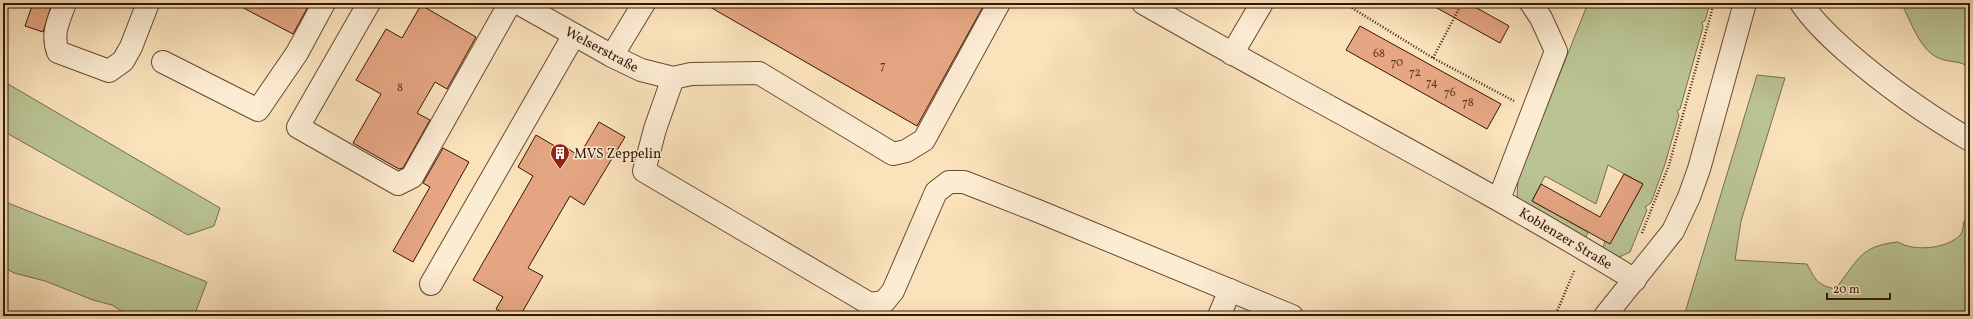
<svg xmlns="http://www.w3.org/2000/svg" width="1973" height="319" font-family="Vollkorn,serif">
<rect width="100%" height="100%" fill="#fae2bb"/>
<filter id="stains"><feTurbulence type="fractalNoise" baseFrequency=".005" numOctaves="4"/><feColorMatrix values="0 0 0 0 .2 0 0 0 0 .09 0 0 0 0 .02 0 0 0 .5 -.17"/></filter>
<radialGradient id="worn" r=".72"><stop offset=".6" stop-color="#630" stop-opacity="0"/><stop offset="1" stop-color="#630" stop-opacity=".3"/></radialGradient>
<g fill="#bac493" stroke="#786d4c">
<polygon points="1588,3 1710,3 1705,21 1702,22 1703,27 1680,109 1677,111 1679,115 1665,164 1651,203 1645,207 1647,210 1630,252 1619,257 1603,248 1605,241 1610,243 1643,184 1608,165 1596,204 1545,176 1532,201 1588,232 1585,239 1527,207 1517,196 1518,179"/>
<path d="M 1898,3 L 1970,3 L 1970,68 C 1959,60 1953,63 1941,59 C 1920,52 1912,23 1902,5 Z"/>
<path d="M 1757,75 L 1785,78 L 1741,221 L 1735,260 L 1807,264 C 1815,279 1817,285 1835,289 C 1858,262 1858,246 1898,242 C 1913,252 1949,249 1961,234 C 1963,231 1963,225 1964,221 L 1970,219 L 1970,316 L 1684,316 Z"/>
<polygon points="3,81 220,208 214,226 188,235 3,131"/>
<polygon points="3,201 207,282 194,316 129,316 112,305 93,300 45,281 14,273 3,267"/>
</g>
<g fill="#e6a683" stroke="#371605">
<polygon points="33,3 52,3 43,32 25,26"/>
<polygon points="234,3 310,3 293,34"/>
<polygon points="703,3 985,3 917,126"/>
<polygon points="1428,3 1468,3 1509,26 1500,43"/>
<polygon points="421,5 476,37 447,89 435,82 417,113 430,120 403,168 399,169 353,143 381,94 356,80 386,29 402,38"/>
<polygon points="1360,26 1501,104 1487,129 1346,50"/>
<polygon points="599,122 625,137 584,205 570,196 528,268 543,276 520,316 509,316 496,309 503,297 473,280 533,176 518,167 536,135 565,152 567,148 579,156"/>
<polygon points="443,148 469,162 413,262 393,251 430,187 423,183"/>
<polygon points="1624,174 1643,184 1610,244 1532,201 1541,184 1600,217"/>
</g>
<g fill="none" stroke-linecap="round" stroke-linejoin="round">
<defs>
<g id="minor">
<path d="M 65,3 C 59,20 51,34 58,52 L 109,71 L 123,61 L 131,47 L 148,3"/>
<polyline points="369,3 298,127 398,184 412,177 510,3"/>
<polyline points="518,3 612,56 641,70 673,78 691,74 759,73 893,154 906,151 924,140 999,3"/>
<path d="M 1143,3 C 1306,97 1474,181 1635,280"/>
<path d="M 1801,3 C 1813,21 1831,38 1847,52 C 1887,87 1924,113 1970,140"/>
<polyline points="1232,54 1262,3"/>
<polyline points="612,56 644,3"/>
<polyline points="163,62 258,110 297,53 324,3"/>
<polyline points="673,78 655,129 644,171 870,304 884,302 893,291 936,192 949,182 964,182 1038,211 1292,316"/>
<polyline points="1499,199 1556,51 1541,18 1531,3"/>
<polyline points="431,284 574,35"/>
<polyline points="1219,316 1230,290"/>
<polyline points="1605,316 1673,231 1689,197 1699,169 1745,3"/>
</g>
</defs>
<use href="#minor" stroke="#684932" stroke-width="24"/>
<g stroke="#371605" stroke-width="2.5" stroke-dasharray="1 2" stroke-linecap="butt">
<polyline points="1352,8 1433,58 1514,101"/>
<polyline points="1433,58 1462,3"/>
<polyline points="1642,233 1669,165 1714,3"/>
<polyline points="1555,316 1575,269"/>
</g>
<use href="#minor" stroke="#fcecd3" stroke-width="22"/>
</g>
<defs>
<symbol id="building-pin" viewBox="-11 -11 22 30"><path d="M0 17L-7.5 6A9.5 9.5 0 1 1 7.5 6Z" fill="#8f2418" stroke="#fcecd3"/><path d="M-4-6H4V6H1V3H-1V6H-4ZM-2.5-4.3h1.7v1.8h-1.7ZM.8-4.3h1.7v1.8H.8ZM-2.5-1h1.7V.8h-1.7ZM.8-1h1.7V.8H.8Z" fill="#fff"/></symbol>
</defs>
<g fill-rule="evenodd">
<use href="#building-pin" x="549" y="142" width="22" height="30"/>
</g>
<g text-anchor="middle" stroke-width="3" stroke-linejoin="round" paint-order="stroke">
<g font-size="12" fill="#633a24">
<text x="1379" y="57">68</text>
<text x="1397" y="66">70</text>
<text x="883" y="69">7</text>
<text x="1415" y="76">72</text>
<text x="1432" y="86">74</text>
<text x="400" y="91">8</text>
<text x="1450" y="96">76</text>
<text x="1468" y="106">78</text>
</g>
<g font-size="14" fill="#371605" stroke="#fcecd3">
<text transform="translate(602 49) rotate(28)" y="5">Welserstraße</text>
<text transform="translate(1566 238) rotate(31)" y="5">Koblenzer Straße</text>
</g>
<g font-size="14" fill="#371605" stroke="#fcecd3" text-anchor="start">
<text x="574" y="158">MVS Zeppelin</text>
</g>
</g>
<rect width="1973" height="319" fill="none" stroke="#fae2bb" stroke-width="16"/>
<rect x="4" y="4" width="1965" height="311" fill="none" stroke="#371605" stroke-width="2"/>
<rect x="8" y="8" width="1957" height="303" fill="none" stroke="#371605"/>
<path d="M1827 293v6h63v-6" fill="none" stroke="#371605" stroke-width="2"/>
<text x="1833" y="293" font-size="12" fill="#371605" stroke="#fcecd3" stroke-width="3" paint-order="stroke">20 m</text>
<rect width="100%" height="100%" filter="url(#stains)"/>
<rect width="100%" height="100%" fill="url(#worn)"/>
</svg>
